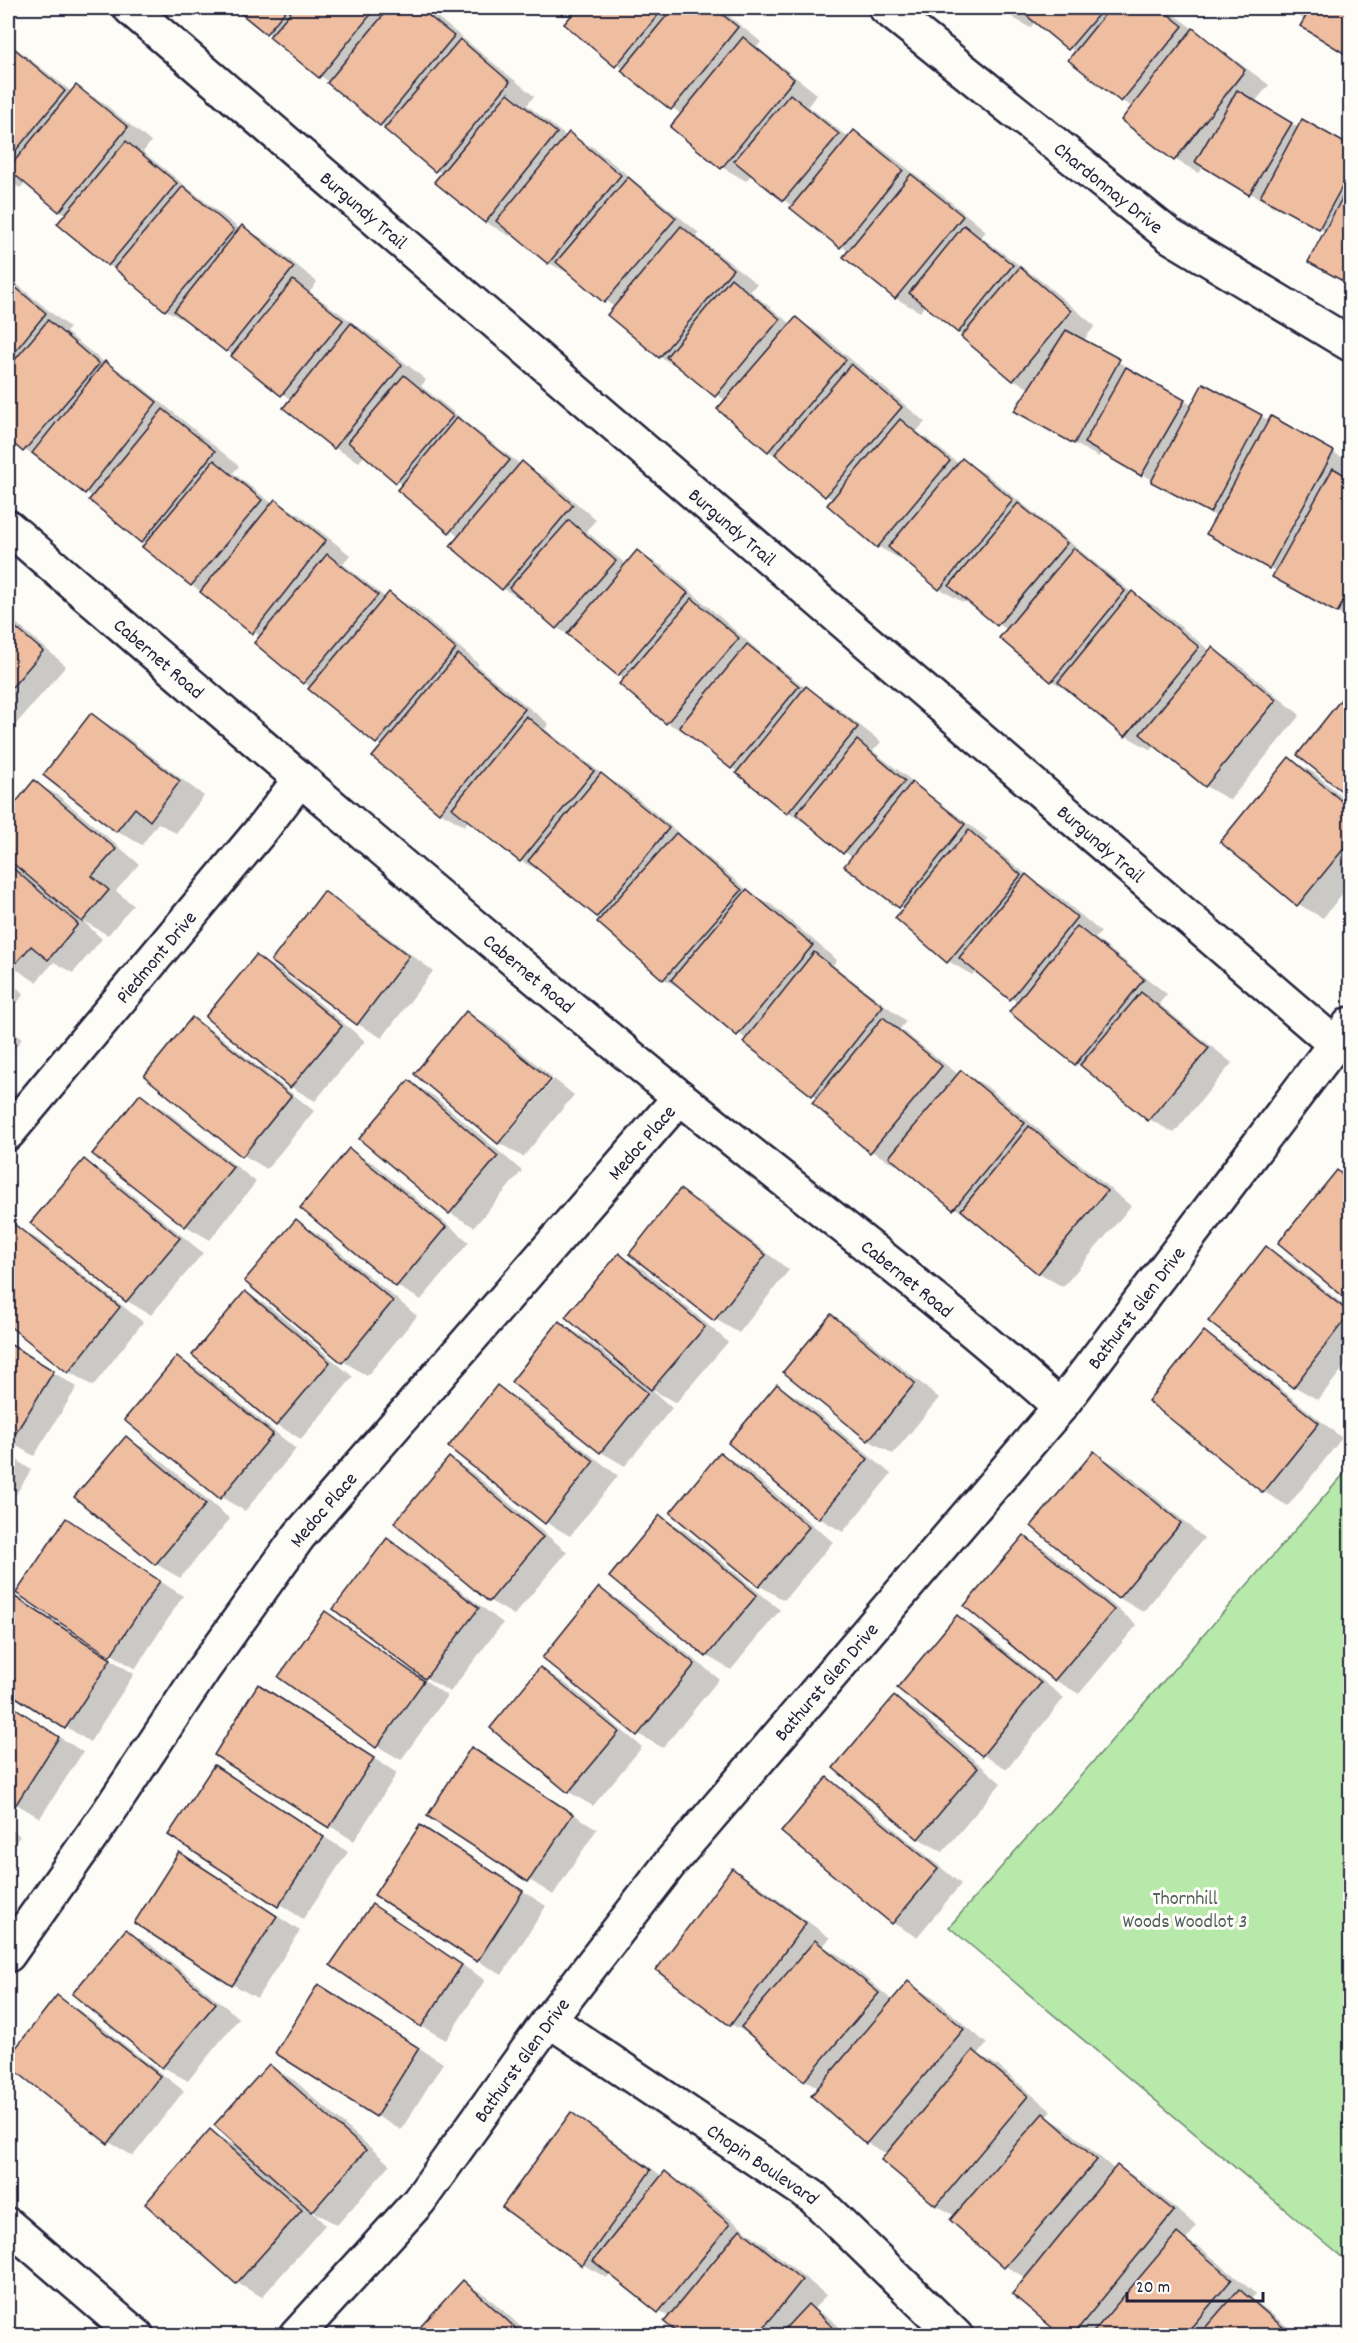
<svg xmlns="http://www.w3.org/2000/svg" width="1358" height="2343" font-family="Dekko,sans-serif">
<rect width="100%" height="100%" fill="#fdfcf7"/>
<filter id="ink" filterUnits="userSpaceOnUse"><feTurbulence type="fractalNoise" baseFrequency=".0167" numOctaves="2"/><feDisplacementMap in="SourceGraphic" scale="12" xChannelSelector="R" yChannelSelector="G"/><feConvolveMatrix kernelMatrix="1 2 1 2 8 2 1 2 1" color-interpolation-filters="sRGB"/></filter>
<g filter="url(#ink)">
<polygon fill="#b6e9aa" stroke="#6c8672" stroke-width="1.5" points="1350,1467 1350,2264 949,1927"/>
<g fill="#0003">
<polygon points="237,8 426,8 534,96 527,105 567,137 569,134 594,148 699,233 696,236 757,284 750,291 791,324 796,319 820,333 925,422 917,431 959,464 962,460 986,474 1136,596 1157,607 1210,651 1212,649 1237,663 1300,715 1230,800 1205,786 1155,744 1151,750 1126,736 1077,695 1052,681 1007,630 967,599 964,603 940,589 904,558 902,560 877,546 833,500 769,451 726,401 685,371 660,357 609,315 615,308 574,276 549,263 512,233 510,236 485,222 443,175"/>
<polygon points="556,8 719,8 761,42 757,47 817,94 808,106 849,138 854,132 878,146 936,190 986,231 981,237 1044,283 1095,326 1083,341 1193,406 1204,385 1270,421 1272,418 1350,462 1350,620 1298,591 1277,572 1208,533 1217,517 1102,451 1099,457 1040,425 1030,389 1013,379 925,305 920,312 895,298 849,252 752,174 746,181 722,167 682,115 566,24 571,18"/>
<polygon points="997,8 1165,8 1269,85 1255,102 1299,128 1303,121 1350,147 1350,284 1310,261 1326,232 1276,205 1274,207 1204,166 1199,173 1174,159 1133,107 1122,101 1076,53 1036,21 1030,28"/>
<polygon points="1285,8 1350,8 1350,55 1302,26 1305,20"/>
<polygon points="8,42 72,92 76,87 101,101 151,142 143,152 241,230 243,227 267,241 317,282 310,292 376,339 426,380 421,386 472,427 521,465 546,477 596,520 586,531 627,565 637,552 662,566 762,654 806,688 830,702 881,742 873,751 988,839 986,842 1033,880 1051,890 1101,932 1095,938 1167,994 1159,1004 1232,1063 1174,1133 1149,1119 1091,1072 1076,1063 1018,1003 976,970 972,975 948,961 904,910 853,858 812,827 788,813 692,736 667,723 625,679 576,639 557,628 528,603 502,588 459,537 399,490 403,485 365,455 359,462 335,448 285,408 291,400 191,323 190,324 166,310 109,265 66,215 25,183 20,188 8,181"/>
<polygon points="8,277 70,328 66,332 105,363 130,377 239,466 233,473 273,504 275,501 300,515 350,555 343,564 386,598 389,594 414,608 479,664 477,666 549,724 545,729 607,778 626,789 751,893 772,905 837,960 833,965 906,1021 900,1029 959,1075 962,1072 986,1086 1131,1206 1063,1287 1039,1273 898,1163 896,1165 871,1151 814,1103 818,1098 745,1042 747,1040 687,992 664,979 599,922 602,918 546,874 521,861 469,820 464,826 440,812 383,747 256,643 261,637 192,585 93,497 8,437"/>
<polygon points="8,616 66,666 10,731 8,730"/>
<polygon points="1350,690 1350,796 1299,755"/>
<polygon points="92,715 116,729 204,796 176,833 158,823 142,845 117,831 46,775"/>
<polygon points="1290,759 1314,773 1350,803 1350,884 1323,918 1298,904"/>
<polygon points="34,782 59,796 139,864 116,891 133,905 108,935 83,921 102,939 73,973 54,962 36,982 8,964 8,860 12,860 8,857 8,814"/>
<polygon points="324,893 348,907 433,971 382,1038 358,1024"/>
<polygon points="257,957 281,971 365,1041 315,1101 291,1087"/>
<polygon points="8,980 24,994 8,1014"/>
<polygon points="467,1013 491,1027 552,1077 498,1141 502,1141 554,1079 574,1095 523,1157 499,1143 416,1074"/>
<polygon points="192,1019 216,1033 314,1111 267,1169 243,1155"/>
<polygon points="8,1027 22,1039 8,1057"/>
<polygon points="409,1082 434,1096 522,1171 474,1227 450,1213"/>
<polygon points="140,1096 165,1110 256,1182 210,1240 186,1226"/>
<polygon points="350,1150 374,1164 469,1242 421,1300 397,1286"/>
<polygon points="84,1161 108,1175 203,1253 151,1315 127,1301"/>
<polygon points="1337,1172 1350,1180 1350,1300 1280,1243"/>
<polygon points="680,1191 705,1205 789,1270 739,1333 715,1319"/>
<polygon points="296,1221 320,1235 417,1316 367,1376 343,1361"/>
<polygon points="14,1226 39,1240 143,1322 93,1386 69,1372 8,1323 8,1235"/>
<polygon points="1266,1248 1291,1262 1350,1310 1350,1360 1318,1400 1294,1386"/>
<polygon points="619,1255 643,1269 728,1342 676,1403 648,1387 672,1408 625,1466 601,1452 559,1323 584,1337 642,1384 644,1382"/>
<polygon points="245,1293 270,1307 353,1377 301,1439 277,1425 194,1355"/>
<polygon points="831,1316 856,1330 939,1398 893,1454 868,1440"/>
<polygon points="1204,1333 1229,1347 1342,1438 1288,1506 1264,1492"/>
<polygon points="8,1344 77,1387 34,1456 8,1441"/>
<polygon points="178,1358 202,1372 296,1449 245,1511 221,1497"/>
<polygon points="778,1386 802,1400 891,1474 843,1532 819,1518"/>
<polygon points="498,1387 522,1401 618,1476 570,1536 546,1522"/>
<polygon points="126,1438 151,1452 230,1519 180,1578 156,1564 76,1497"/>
<polygon points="1094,1453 1119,1467 1204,1538 1143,1612 1119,1598"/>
<polygon points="8,1454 31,1470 8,1507"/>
<polygon points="721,1454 745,1468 833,1542 784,1600 760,1586"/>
<polygon points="449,1459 473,1473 567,1552 514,1615 490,1601"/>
<polygon points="660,1517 685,1531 780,1610 731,1670 707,1656"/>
<polygon points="66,1520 183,1596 135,1669 18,1593"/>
<polygon points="1024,1537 1048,1551 1137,1625 1079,1694 1055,1680 966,1606"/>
<polygon points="388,1540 412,1554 503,1623 450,1692 423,1676 422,1678 447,1696 401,1760 377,1746 326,1613 418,1675 420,1673"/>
<polygon points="599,1589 624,1603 719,1679 663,1748 638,1734"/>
<polygon points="9,1595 134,1674 90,1742 8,1690"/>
<polygon points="957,1617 981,1631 1064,1698 1007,1769 983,1755"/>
<polygon points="541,1669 565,1683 642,1747 593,1806 569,1792 492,1728"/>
<polygon points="894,1698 919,1712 1001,1783 943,1852 918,1838"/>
<polygon points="283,1701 397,1773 354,1841 216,1755"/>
<polygon points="8,1704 83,1752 40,1818 8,1799"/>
<polygon points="472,1749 597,1829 553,1895 429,1815"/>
<polygon points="214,1767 348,1852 303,1919 170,1834"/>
<polygon points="827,1779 851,1793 961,1884 917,1937 893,1923 783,1832"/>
<polygon points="8,1826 20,1836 8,1852"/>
<polygon points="445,1841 546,1906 502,1975 478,1961"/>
<polygon points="204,1868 300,1931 257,1998 232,1984"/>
<polygon points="732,1870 757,1884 830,1938 823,1946 840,1956 893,2001 908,1983 933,1997 987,2044 978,2054 998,2066 1051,2111 1047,2117 1067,2129 1115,2170 1118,2167 1142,2181 1197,2226 1186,2240 1202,2249 1256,2294 1252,2298 1299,2336 1065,2336 1026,2278 1005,2266 955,2216 936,2205 887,2154 867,2143 813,2096 819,2088 805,2080 755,2038 731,2024"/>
<polygon points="373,1906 485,1980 446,2040 421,2026"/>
<polygon points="126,1931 151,1945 239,2018 188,2081 163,2067 75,1994"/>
<polygon points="57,1997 81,2011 184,2091 133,2156 109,2142 8,2063"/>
<polygon points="343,2000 443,2063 401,2130 377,2116"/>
<polygon points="269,2066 294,2080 390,2165 337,2225 311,2210 325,2225 262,2297 237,2283 147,2204 210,2131 239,2148"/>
<polygon points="571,2114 596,2128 662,2176 665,2173 689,2187 765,2245 826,2295 814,2309 832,2320 849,2336 683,2336 670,2318 610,2273 607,2278 582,2264"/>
<polygon points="463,2282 487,2296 531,2336 414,2336"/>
</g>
<g fill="#efbda0" stroke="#22223b" stroke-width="1.5">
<polygon points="234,8 288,8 266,34"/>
<polygon points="294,8 376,8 319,78 269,37"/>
<polygon points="389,8 419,8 454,36 380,126 327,83"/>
<polygon points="553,8 568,8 563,15"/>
<polygon points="578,8 664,8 615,67 564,24"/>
<polygon points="673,8 714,8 738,27 671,110 621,71"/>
<polygon points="995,8 1011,8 1005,16"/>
<polygon points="1023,8 1104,8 1068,50 1021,11"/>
<polygon points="1110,8 1160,8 1183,26 1121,102 1068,60"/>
<polygon points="1311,8 1350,8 1350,57 1300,26"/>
<polygon points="1193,28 1245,70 1174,161 1121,120"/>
<polygon points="743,37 794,79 721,169 670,127"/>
<polygon points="460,39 510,82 435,172 384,129"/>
<polygon points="15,49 65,91 8,160 8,58"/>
<polygon points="76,85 128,127 59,212 8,169"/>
<polygon points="1237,90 1292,123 1249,195 1195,162"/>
<polygon points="508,93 557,133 485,223 434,182"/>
<polygon points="790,94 839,134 783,201 734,161"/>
<polygon points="1302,119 1350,146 1350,172 1319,229 1260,197"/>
<polygon points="854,130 903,170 840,248 790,208"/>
<polygon points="569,132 621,175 548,264 496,221"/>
<polygon points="126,141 177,183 108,266 57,224"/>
<polygon points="911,174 963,216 895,299 843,257"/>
<polygon points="628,177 676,218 604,303 556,262"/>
<polygon points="1350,183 1350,285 1308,262"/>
<polygon points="183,186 234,230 165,311 114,268"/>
<polygon points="242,225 294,267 226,352 174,311"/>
<polygon points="964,225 1013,265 958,333 909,293"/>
<polygon points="681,226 733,269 659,358 607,315"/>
<polygon points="1020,267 1071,311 1013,381 961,337"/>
<polygon points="731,278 780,319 715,397 666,357"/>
<polygon points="293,280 343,320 281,396 231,356"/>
<polygon points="8,281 46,313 8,360"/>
<polygon points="796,317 846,360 768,452 717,409"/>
<polygon points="48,320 99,364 23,452 8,439 8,368"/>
<polygon points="351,323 402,365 334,449 283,408"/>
<polygon points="1066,330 1120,359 1074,444 1014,411"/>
<polygon points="105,361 157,402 85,494 32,453"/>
<polygon points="851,364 902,407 825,497 775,454"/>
<polygon points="1126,367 1185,400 1141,476 1084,443"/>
<polygon points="404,375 453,416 396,483 348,442"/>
<polygon points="1203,383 1262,415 1210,513 1151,482"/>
<polygon points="163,409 215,451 141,543 89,500"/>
<polygon points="1271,416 1334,451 1269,569 1206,534"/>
<polygon points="457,417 510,460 449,533 397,490"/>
<polygon points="900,419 950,461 877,548 827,505"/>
<polygon points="962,458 1013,500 939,590 888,547"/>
<polygon points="214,460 262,500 191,586 142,547"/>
<polygon points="522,461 573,505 502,590 450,546"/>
<polygon points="1333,468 1350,478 1350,589 1337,613 1272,577"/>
<polygon points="275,499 326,540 252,634 200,592"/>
<polygon points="1018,503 1067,543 997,626 949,586"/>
<polygon points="569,520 616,561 556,629 509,588"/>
<polygon points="1074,548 1125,591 1051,682 999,638"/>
<polygon points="637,550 688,593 618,676 567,634"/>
<polygon points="327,554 378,595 303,684 254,643"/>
<polygon points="1132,591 1199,647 1125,737 1058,682"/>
<polygon points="389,592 456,649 376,744 308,689"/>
<polygon points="692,598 739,638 666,724 619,684"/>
<polygon points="8,621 43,651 8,692"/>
<polygon points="747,644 799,686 731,769 679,727"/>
<polygon points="1212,647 1276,700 1205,787 1140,734"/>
<polygon points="458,654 525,709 439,813 372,757"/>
<polygon points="806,686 858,727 787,814 736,773"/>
<polygon points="1350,688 1350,798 1297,755"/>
<polygon points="91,713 180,781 150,821 135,808 116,832 43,775"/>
<polygon points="526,716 594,771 520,862 452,808"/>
<polygon points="857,740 905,781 843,854 796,814"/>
<polygon points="1289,757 1350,808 1350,841 1297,906 1220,842"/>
<polygon points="601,773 669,828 597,917 528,861"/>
<polygon points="34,780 116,849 92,876 109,890 82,922 8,859 8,812"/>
<polygon points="912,782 965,824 899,908 844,866"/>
<polygon points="969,830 1021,875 947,963 895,918"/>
<polygon points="676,833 742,890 663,980 597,922"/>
<polygon points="8,864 78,924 48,960 31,946 11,969 8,966"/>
<polygon points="1026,874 1077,917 1010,1000 959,958"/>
<polygon points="747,889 813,945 737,1036 671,980"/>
<polygon points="324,891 409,956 357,1025 271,961"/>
<polygon points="1077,926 1144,979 1075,1065 1009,1012"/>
<polygon points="814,952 883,1006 812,1096 743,1042"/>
<polygon points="256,955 342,1026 290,1088 205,1017"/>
<polygon points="1141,992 1209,1048 1148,1121 1080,1065"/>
<polygon points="466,1011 551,1080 498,1144 414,1074"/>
<polygon points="192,1017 291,1096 242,1157 144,1076"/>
<polygon points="883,1017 942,1066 870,1153 812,1103"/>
<polygon points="961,1070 1025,1123 953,1210 889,1157"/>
<polygon points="409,1080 498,1156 449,1214 359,1139"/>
<polygon points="140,1094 233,1167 185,1227 92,1154"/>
<polygon points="1029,1126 1107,1191 1038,1274 961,1210"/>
<polygon points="349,1148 446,1227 396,1287 300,1208"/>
<polygon points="1350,1156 1350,1168 1345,1163"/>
<polygon points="84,1159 180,1238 126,1302 30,1223"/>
<polygon points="1337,1170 1350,1182 1350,1302 1278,1243"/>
<polygon points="680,1189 766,1255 714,1321 629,1254"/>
<polygon points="296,1219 393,1301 342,1363 244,1281"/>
<polygon points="14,1224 120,1307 68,1373 8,1325 8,1233"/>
<polygon points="1266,1246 1350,1313 1293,1388 1208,1321"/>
<polygon points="619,1253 705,1327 651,1390 565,1317"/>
<polygon points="245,1291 330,1362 276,1426 192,1355"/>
<polygon points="831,1314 915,1383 868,1441 783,1372"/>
<polygon points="559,1321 648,1393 600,1453 511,1382"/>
<polygon points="1204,1331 1319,1423 1263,1493 1148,1401"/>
<polygon points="8,1343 54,1371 9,1444 8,1443"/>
<polygon points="177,1356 273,1434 220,1499 124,1420"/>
<polygon points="777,1384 868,1459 818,1519 728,1443"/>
<polygon points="497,1385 594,1461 545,1524 448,1447"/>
<polygon points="126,1436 206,1504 155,1565 74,1497"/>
<polygon points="1094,1451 1181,1523 1118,1599 1031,1526"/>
<polygon points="720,1452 809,1527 759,1587 670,1513"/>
<polygon points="449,1457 543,1537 489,1602 394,1523"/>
<polygon points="660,1515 757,1595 706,1657 609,1577"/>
<polygon points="66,1518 160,1581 110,1656 16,1593"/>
<polygon points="1024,1535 1114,1610 1054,1681 964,1606"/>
<polygon points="387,1538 479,1608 425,1679 333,1609"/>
<polygon points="599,1587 695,1664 637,1736 542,1658"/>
<polygon points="9,1593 111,1659 65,1729 8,1692"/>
<polygon points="325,1611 424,1681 376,1748 278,1677"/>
<polygon points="957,1615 1041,1683 982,1756 897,1688"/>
<polygon points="540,1667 619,1732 568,1793 490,1728"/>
<polygon points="258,1684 374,1758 329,1828 214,1755"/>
<polygon points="894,1696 978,1768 918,1839 833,1768"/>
<polygon points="8,1703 59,1737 15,1806 8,1801"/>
<polygon points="471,1747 573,1814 528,1882 427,1816"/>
<polygon points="214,1765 324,1837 278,1907 168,1835"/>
<polygon points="827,1777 938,1869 892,1924 781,1832"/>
<polygon points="420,1825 523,1891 477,1962 374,1895"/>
<polygon points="179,1852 277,1916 232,1986 134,1923"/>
<polygon points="732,1868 806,1923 730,2026 656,1970"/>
<polygon points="372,1904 462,1965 421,2027 330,1965"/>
<polygon points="126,1929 216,2003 162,2068 72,1994"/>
<polygon points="815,1940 879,1993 804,2081 741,2027"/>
<polygon points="908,1981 964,2029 866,2144 811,2096"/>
<polygon points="318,1984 419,2048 376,2117 275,2053"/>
<polygon points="57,1995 160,2076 108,2144 8,2065 8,2058"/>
<polygon points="973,2050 1028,2096 936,2206 881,2160"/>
<polygon points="269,2064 366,2150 312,2212 214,2125"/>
<polygon points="571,2112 651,2170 582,2266 502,2207"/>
<polygon points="1043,2113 1097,2160 1004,2268 950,2220"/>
<polygon points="210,2129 302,2210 236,2284 145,2204"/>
<polygon points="1117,2165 1174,2211 1072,2336 1062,2336 1012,2294"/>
<polygon points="665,2171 730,2224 658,2313 593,2261"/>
<polygon points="740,2229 802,2280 757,2336 681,2336 664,2322"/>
<polygon points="1177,2233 1232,2279 1184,2336 1090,2336"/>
<polygon points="463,2280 521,2333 519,2336 412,2336"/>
<polygon points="1239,2289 1293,2336 1198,2336"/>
<polygon points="808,2304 842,2336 778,2336"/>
</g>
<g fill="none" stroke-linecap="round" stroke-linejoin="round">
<defs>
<g id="minor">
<path id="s1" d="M 130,8 L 1336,1045"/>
<path id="s2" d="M 886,8 L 1170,236 L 1350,344"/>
<path id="s3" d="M 8,527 C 230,719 453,912 681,1098 C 807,1200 939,1297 1060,1407"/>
<path id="s4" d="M 8,1133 L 263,828 L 300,779"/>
<path id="s5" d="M 8,1955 L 108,1813 L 203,1670 L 299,1536 L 680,1097"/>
<path id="s6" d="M 549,2020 L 813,2197 L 956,2336"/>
<path id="s7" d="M 296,2336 L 419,2201 L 549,2020 L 671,1862 L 1060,1407 L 1350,1024"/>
</g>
<polyline id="tertiary" points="8,2225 137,2336"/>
</defs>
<use href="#minor" stroke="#22223b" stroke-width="38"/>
<use href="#tertiary" stroke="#22223b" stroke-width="38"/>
<use href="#minor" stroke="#fdfcf7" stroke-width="33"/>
<use href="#tertiary" stroke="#fdfcf7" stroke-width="33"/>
</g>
</g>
<g text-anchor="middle" stroke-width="6" stroke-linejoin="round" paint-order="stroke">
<g font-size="20" fill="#22223b" stroke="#fdfcf7">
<text dy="7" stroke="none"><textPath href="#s2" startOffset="286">Chardonnay Drive</textPath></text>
<text dy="7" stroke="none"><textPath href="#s1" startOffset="309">Burgundy Trail</textPath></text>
<text dy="7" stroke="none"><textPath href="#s1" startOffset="795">Burgundy Trail</textPath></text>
<text dy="7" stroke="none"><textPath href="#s3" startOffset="200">Cabernet Road</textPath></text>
<text dy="7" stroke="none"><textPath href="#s1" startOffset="1281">Burgundy Trail</textPath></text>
<text dy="7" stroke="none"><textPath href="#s4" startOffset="230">Piedmont Drive</textPath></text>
<text dy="7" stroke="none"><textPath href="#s3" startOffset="686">Cabernet Road</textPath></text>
<text dy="7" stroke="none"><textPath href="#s5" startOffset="1032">Medoc Place</textPath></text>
<text dy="7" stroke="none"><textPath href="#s3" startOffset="1172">Cabernet Road</textPath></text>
<text dy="7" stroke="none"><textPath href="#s7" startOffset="1329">Bathurst Glen Drive</textPath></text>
<text dy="7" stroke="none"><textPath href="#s5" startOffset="546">Medoc Place</textPath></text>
<text dy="7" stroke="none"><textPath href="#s7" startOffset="843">Bathurst Glen Drive</textPath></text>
<text dy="7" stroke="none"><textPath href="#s7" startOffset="357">Bathurst Glen Drive</textPath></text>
<text dy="7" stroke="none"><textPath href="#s6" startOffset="258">Chopin Boulevard</textPath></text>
</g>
<g font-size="20" fill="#4e5e5c" stroke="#fdfcf7">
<text x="1185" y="1904">Thornhill<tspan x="1185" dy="23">Woods Woodlot 3</tspan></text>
</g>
</g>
<rect width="1358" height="2343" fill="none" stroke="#fdfcf7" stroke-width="30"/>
<rect x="15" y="15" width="1328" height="2313" fill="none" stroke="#22223b" stroke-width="2" filter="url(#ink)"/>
<path d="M1127 2292v9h136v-9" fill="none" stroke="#22223b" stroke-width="3"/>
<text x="1136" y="2292" font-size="18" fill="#22223b" stroke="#fdfcf7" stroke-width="4.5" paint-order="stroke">20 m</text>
</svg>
